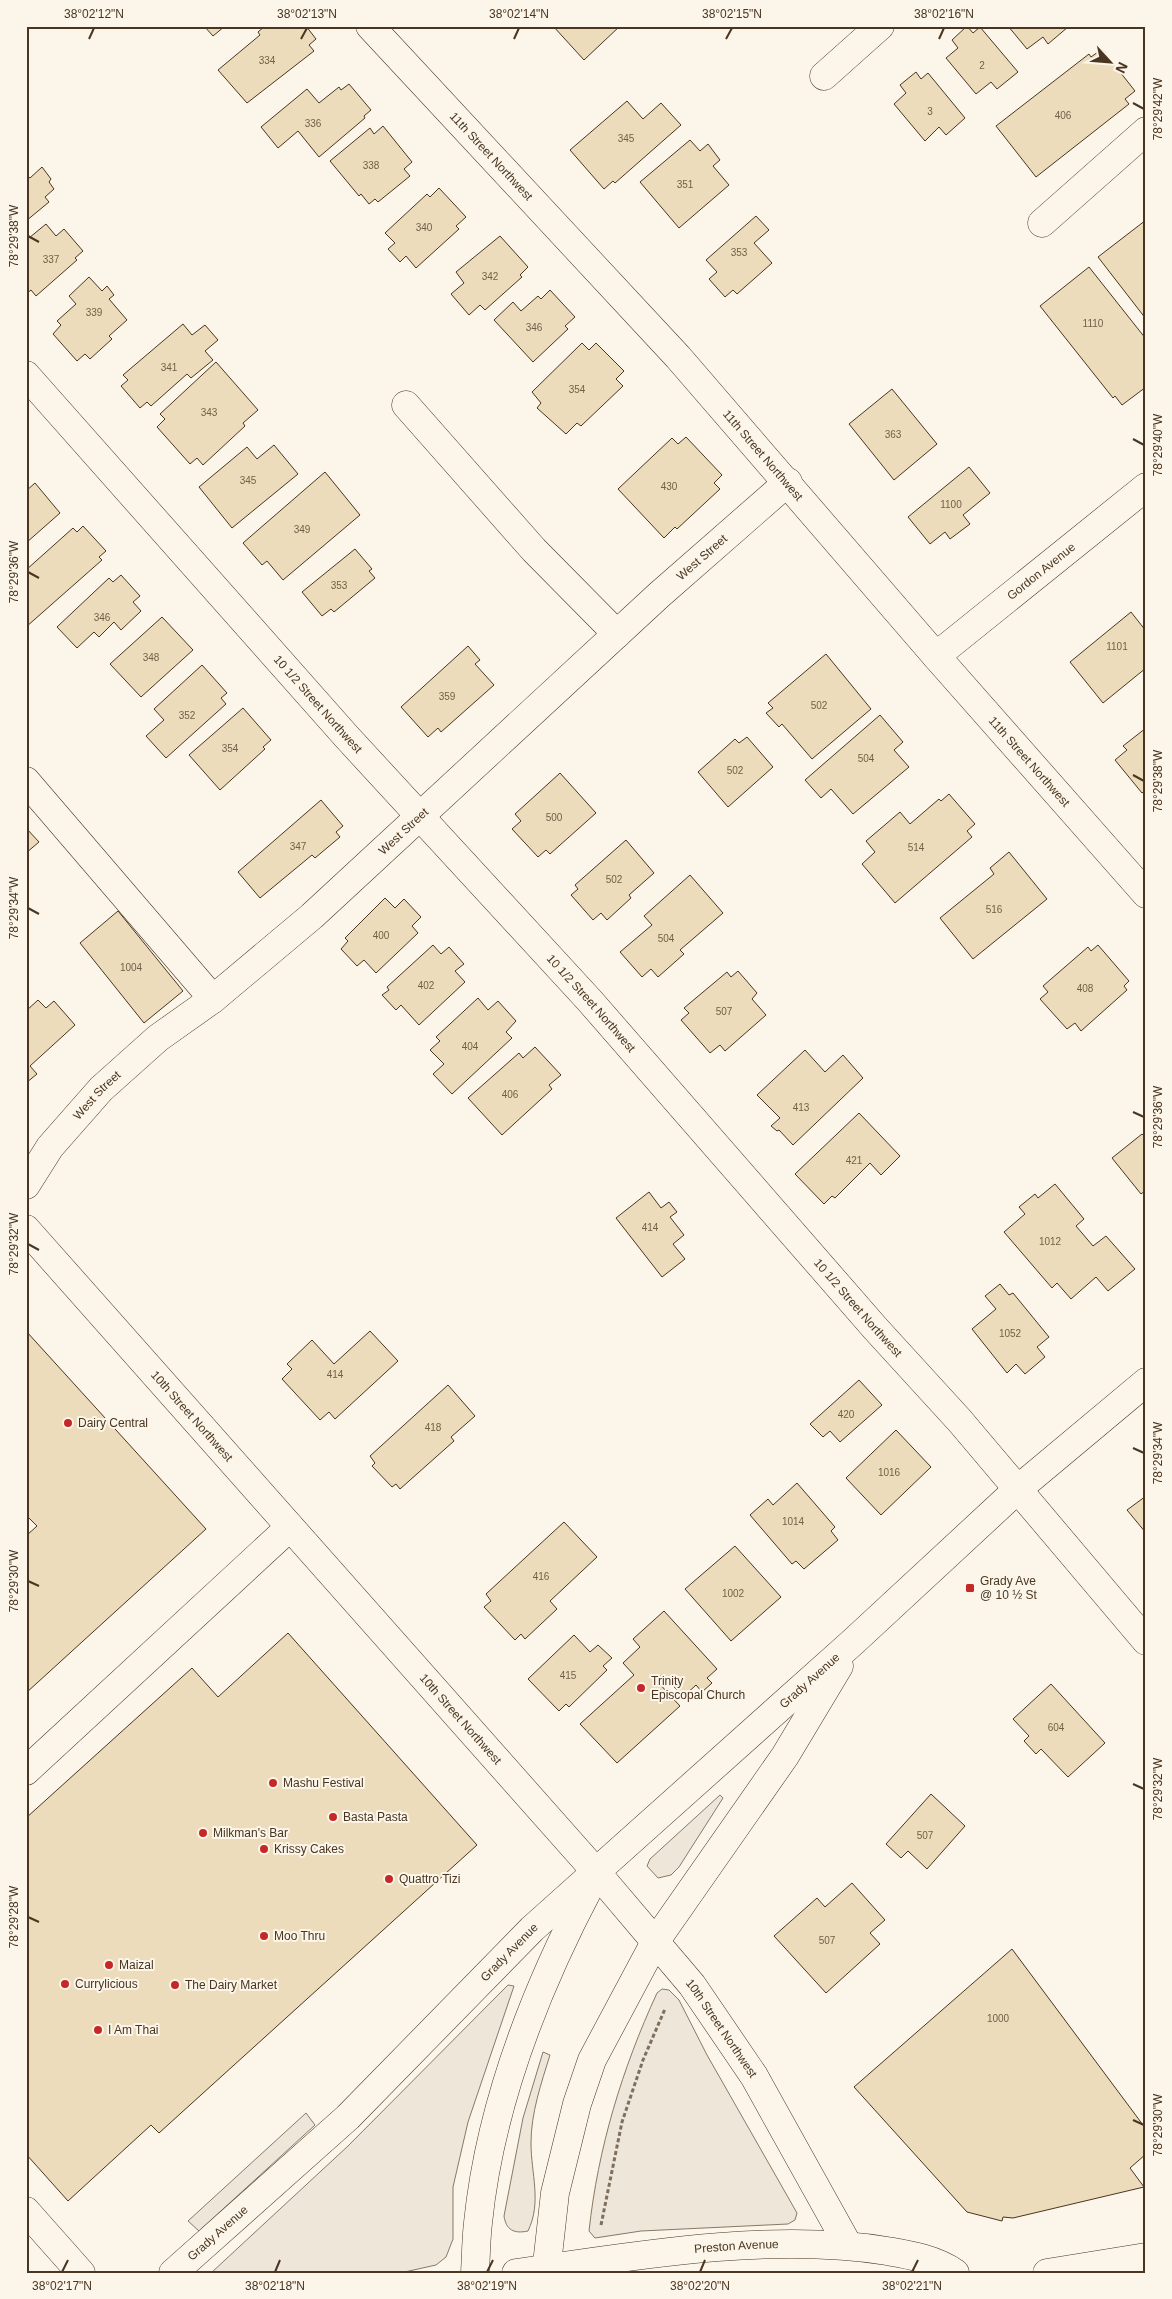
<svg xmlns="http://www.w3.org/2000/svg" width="1172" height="2299" font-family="Arial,sans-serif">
<rect width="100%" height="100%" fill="#fbf6e9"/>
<g fill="#ede6d9" stroke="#887966">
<polygon points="720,1795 723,1798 679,1867 671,1875 658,1878 647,1866 650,1859"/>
<polygon points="508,1985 514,1986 468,2122 453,2187 453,2239 446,2257 436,2265 400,2273 211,2273 348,2146"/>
<path d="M 662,1989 L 669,1990 L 679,2000 L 707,2055 L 797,2213 L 795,2220 L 788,2224 L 641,2231 L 595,2238 L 589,2231 C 598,2148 622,2069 657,1993 Z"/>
<path d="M 543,2052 L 550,2055 C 541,2084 531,2113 531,2143 C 531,2174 542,2202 528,2231 C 514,2234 506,2230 504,2216 L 523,2118 Z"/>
<polygon points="306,2113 315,2125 199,2231 188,2221"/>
</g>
<g fill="#ecdcbc" stroke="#4a3520">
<polygon points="204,26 225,26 213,36"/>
<polygon points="265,26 306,26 316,39 309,45 314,51 247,103 218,70 260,35 258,32"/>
<polygon points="553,26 620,26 584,60"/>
<polygon points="967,26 973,33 980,27 1018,72 997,89 991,82 976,94 946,58 958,48 952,40"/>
<polygon points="1008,26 1068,26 1068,27 1048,44 1043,37 1027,49"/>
<polygon points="1102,49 1135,91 1125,99 1129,104 1036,177 996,126 1089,54 1091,57"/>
<polygon points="916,72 921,79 928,73 965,118 946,135 939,127 925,141 894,104 906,93 900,85"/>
<polygon points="349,84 371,110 364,116 365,118 319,157 298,131 278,148 261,127 307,89 319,103 339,87 341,90"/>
<polygon points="627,101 643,119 661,103 681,125 615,183 613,181 604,189 570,150"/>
<polygon points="383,126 412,162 404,169 410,176 378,202 375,199 369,204 361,194 359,196 330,161 370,128 374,134"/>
<polygon points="690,140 700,151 708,144 720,160 713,166 729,185 679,228 640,182"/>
<polygon points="42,167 51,179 49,182 54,189 45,197 49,202 26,221 26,175 30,178"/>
<polygon points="439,188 466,217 456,226 459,229 416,268 406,256 400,262 388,249 395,243 385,233 427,194 430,197"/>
<polygon points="756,216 769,230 754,243 772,263 737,294 733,290 725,297 709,279 717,272 706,260"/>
<polygon points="1146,220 1146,319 1098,257"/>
<polygon points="46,224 56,236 64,229 83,251 75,258 77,260 36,296 31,290 26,294 26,235 29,238"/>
<polygon points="500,236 528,267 520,275 522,277 485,310 480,305 469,315 451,294 464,283 456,272"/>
<polygon points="1089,267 1146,339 1146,387 1122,405 1115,396 1113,398 1040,306"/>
<polygon points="89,277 102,291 107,286 114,295 109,299 127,320 109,336 112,339 90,359 85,354 77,361 53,334 61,325 57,321 76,304 69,296"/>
<polygon points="550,290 575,317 565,326 568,329 533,362 494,320 513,302 521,311 538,296 541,299"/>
<polygon points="183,324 192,335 205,325 218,340 205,351 213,360 191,378 187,374 151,406 147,402 140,408 121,386 128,380 123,375"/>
<polygon points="582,343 589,350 596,343 624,371 616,379 623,386 581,426 577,423 566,434 537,408 541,403 532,392"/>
<polygon points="216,362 258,410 243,423 245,426 203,465 197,458 190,464 157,427 165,419 160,414"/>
<polygon points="892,389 937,444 894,480 849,424"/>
<polygon points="686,437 722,475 714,483 720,489 677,529 675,527 664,538 618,489 672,438 678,444"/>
<polygon points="274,445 298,474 232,528 199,487 247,447 257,459"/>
<polygon points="969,467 990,493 963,515 970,524 950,539 945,532 930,544 908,517"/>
<polygon points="325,472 360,515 283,580 267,561 262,565 243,543"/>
<polygon points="35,483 60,513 26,543 26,491"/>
<polygon points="83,526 106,551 99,557 102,560 26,627 26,570 73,528 77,532"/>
<polygon points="355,549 372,569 369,571 375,578 334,612 331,609 322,616 302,592"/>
<polygon points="121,575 140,596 133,602 141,611 121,630 114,622 99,637 94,632 77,648 57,627 109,578 113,582"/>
<polygon points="1131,612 1146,631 1146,668 1103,703 1070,662"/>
<polygon points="162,617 193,650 141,697 110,664"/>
<polygon points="468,646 480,660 475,664 494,685 441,732 438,728 428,737 401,707"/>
<polygon points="826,654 871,709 812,759 782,724 779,727 766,713 773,708 768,703"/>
<polygon points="202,665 227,693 221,698 226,704 166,758 146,736 164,720 154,709"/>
<polygon points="243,708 271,740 263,747 265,749 220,790 189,755"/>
<polygon points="880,715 903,742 894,750 909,767 853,814 831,789 821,798 805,780"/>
<polygon points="1146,728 1146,790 1142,793 1115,760 1127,750 1123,746"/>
<polygon points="747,737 773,767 728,807 698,772 735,739 739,743"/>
<polygon points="560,773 596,813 550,854 546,850 538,857 512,829 521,821 515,814"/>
<polygon points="949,794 975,824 967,831 972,837 895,903 862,864 875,852 866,841 900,812 910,824 939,799 941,801"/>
<polygon points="321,800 343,826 336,832 340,837 315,858 312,855 260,898 238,872"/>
<polygon points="26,828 39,842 26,853"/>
<polygon points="626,840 654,873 629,895 631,898 607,920 601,913 593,920 571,895 578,889 575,885"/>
<polygon points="1009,852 1047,899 973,959 940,918 994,874 990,868"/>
<polygon points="690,875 723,913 680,950 684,954 658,977 651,969 642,977 620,952 652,925 644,916"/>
<polygon points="385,898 395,908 404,899 421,917 412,926 418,933 376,973 364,960 357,966 341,949 348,941 345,938"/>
<polygon points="118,911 183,991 144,1023 80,943"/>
<polygon points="433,945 441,954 449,947 464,964 455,971 465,982 419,1025 401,1005 396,1010 382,995 389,990 387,987"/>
<polygon points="1098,945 1129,981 1124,986 1127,990 1081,1031 1075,1023 1067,1029 1040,999 1048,992 1043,986 1088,947 1091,951"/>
<polygon points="738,971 757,993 752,999 766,1015 725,1051 720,1045 710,1053 681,1020 689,1013 684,1008 727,972 731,977"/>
<polygon points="478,998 488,1010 498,1001 516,1021 506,1032 512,1038 452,1094 433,1074 444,1064 430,1050 440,1041 436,1037"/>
<polygon points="38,1000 46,1008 54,1001 75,1025 30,1066 37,1074 26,1083 26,1011"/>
<polygon points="535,1047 561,1075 549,1085 552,1089 502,1135 468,1098 519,1053 523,1058"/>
<polygon points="805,1050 825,1072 843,1055 863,1078 793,1145 779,1130 777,1131 771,1126 780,1118 757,1095"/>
<polygon points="859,1113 900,1156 881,1175 870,1163 835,1198 832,1196 824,1204 795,1174"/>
<polygon points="1142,1134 1146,1138 1146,1190 1141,1194 1112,1158"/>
<polygon points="1055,1184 1084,1219 1076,1226 1093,1246 1106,1236 1135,1269 1108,1291 1096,1277 1071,1299 1057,1283 1052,1288 1004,1232 1025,1214 1019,1207 1035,1194 1038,1198"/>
<polygon points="649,1192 661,1208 669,1202 677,1212 670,1217 684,1235 673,1244 685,1259 662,1277 616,1218"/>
<polygon points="1000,1284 1009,1295 1013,1293 1049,1337 1037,1347 1045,1357 1025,1374 1016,1364 1007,1373 972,1329 996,1309 985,1296"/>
<polygon points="26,1331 206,1529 26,1693 26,1536 37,1526 26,1515"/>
<polygon points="370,1331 398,1361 335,1419 329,1412 320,1420 282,1379 292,1369 287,1364 312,1340 334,1364"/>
<polygon points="859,1380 882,1405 840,1442 830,1431 823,1437 810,1424"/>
<polygon points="448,1385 475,1416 451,1437 454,1441 400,1489 396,1484 392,1487 372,1466 375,1463 370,1456"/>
<polygon points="896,1430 931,1467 881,1515 846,1478"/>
<polygon points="797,1483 835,1527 831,1531 838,1540 804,1569 796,1561 792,1564 750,1515 768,1499 773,1505"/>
<polygon points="1146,1496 1146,1533 1127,1510"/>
<polygon points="564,1522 597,1557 550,1601 557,1609 525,1639 521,1634 515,1640 484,1607 491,1601 486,1594"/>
<polygon points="735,1546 781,1597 731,1641 685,1589"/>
<polygon points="664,1611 717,1669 707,1678 712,1683 702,1692 696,1685 683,1697 663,1674 656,1680 680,1706 617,1763 580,1724 634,1675 623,1663 640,1647 633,1639"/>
<polygon points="288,1633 477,1845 159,2133 151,2125 68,2201 26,2154 26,1818 192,1668 218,1697"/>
<polygon points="574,1635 590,1652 598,1645 612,1658 603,1666 607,1670 569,1707 566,1704 559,1711 528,1679"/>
<polygon points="1051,1684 1105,1743 1068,1777 1041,1749 1036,1754 1024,1741 1029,1736 1013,1719"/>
<polygon points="931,1794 965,1826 927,1869 908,1851 901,1858 886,1844"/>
<polygon points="852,1883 885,1920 870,1933 880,1944 826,1993 774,1936 817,1898 825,1907"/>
<polygon points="1012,1949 1146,2129 1146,2154 1130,2168 1144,2187 1013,2218 1003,2217 1002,2221 967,2212 854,2087"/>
</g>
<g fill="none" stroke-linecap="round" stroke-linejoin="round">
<defs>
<g id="minor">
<path id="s1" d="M 370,26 L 678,357 L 936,656 L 1146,894"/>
<polyline points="824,76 880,26"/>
<polyline points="1042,223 1146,131"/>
<path id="s2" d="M 26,375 L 346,736 L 590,1001 L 875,1328 L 960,1421 L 1146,1641"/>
<polyline points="406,405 534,550 617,634"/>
<path id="s3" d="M 936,656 L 1146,487"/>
<polyline points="26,781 213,999"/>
<path id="s4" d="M 26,1185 L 50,1147 L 101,1089 L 158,1038 L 213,999 L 312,916 L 659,595 L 788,482"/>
<polyline points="26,1771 290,1527"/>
<polyline points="26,2211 81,2273"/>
</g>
<g id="major">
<path id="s5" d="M 26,1229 L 597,1873 L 692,1985 L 754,2076 L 848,2245"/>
<path id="s6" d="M 173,2273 L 348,2117 L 532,1929 L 854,1641 L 1018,1489 L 1146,1382"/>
<path d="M 475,2273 C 476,2256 476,2240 478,2223 C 490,2104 535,1990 590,1886"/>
<path id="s7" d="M 516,2273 C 632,2256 770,2232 887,2251 C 910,2255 935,2259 955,2273"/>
<polyline points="546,2273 555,2193 577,2104 592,2060 655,1942 785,1756 839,1666"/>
<polyline points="1047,2273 1146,2257"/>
</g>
</defs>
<use href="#minor" stroke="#4a3520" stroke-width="29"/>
<use href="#major" stroke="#4a3520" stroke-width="29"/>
<polyline stroke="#7f6f5c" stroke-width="3" stroke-dasharray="4 2.5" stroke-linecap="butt" points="601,2225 622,2122 643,2060 665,2009"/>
<use href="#minor" stroke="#fbf6e9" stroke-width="28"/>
<use href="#major" stroke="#fbf6e9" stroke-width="28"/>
</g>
<path fill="none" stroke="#4a3520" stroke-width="2" d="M 89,39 L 94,28M 301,39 L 307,28M 514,39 L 519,28M 726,39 L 732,28M 939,39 L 944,28M 1133,103 L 1144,109M 28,236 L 39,242M 1133,439 L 1144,445M 28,572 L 39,578M 1133,775 L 1144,781M 28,908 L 39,914M 1133,1112 L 1144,1117M 28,1244 L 39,1250M 1133,1448 L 1144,1453M 28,1581 L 39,1586M 1133,1784 L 1144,1789M 28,1917 L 39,1922M 1133,2120 L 1144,2125M 62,2272 L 68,2260M 275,2272 L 280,2260M 487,2272 L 493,2260M 700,2272 L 705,2260M 912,2272 L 918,2260"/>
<g fill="#c62828" stroke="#fbf6e9" stroke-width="2">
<circle cx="68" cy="1423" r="5"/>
<rect x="965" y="1583" width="10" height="10" rx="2.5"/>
<circle cx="641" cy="1688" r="5"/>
<circle cx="273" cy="1783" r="5"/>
<circle cx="333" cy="1817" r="5"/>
<circle cx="203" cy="1833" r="5"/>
<circle cx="264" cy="1849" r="5"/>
<circle cx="389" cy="1879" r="5"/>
<circle cx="264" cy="1936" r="5"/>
<circle cx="109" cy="1965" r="5"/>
<circle cx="65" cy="1984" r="5"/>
<circle cx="175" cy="1985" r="5"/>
<circle cx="98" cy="2030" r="5"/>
</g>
<g text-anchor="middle" stroke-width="4" stroke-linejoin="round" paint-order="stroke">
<g font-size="10" fill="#725f47">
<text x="267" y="64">334</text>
<text x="982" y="69">2</text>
<text x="930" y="115">3</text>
<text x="1063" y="119">406</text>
<text x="313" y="127">336</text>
<text x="626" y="142">345</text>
<text x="371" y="169">338</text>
<text x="685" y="188">351</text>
<text x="424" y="231">340</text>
<text x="739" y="256">353</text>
<text x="51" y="263">337</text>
<text x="490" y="280">342</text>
<text x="94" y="316">339</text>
<text x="1093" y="327">1110</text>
<text x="534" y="331">346</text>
<text x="169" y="371">341</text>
<text x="577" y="393">354</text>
<text x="209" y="416">343</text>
<text x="893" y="438">363</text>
<text x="248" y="484">345</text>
<text x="669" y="490">430</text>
<text x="951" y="508">1100</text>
<text x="302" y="533">349</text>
<text x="339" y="589">353</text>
<text x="102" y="621">346</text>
<text x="1117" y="650">1101</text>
<text x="151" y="661">348</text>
<text x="447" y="700">359</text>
<text x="819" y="709">502</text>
<text x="187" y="719">352</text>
<text x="230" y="752">354</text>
<text x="866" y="762">504</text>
<text x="735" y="774">502</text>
<text x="554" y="821">500</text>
<text x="298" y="850">347</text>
<text x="916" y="851">514</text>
<text x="614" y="883">502</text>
<text x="994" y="913">516</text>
<text x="381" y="939">400</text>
<text x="666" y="942">504</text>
<text x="131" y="971">1004</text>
<text x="426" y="989">402</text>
<text x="1085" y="992">408</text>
<text x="724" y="1015">507</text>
<text x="470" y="1050">404</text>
<text x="510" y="1098">406</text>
<text x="801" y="1111">413</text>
<text x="854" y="1164">421</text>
<text x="650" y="1231">414</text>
<text x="1050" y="1245">1012</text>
<text x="1010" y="1337">1052</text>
<text x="335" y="1378">414</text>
<text x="846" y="1418">420</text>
<text x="433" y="1431">418</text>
<text x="889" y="1476">1016</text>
<text x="793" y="1525">1014</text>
<text x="541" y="1580">416</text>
<text x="733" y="1597">1002</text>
<text x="568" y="1679">415</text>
<text x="1056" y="1731">604</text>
<text x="925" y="1839">507</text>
<text x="827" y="1944">507</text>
<text x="998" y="2022">1000</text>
</g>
<g font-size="12" fill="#4a3520" stroke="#fbf6e9">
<text dy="4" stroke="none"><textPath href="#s1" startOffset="178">11th Street Northwest</textPath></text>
<text dy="4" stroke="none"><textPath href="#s1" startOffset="582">11th Street Northwest</textPath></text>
<text dy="4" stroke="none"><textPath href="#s4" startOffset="925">West Street</textPath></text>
<text dy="4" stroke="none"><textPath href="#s3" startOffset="135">Gordon Avenue</textPath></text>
<text dy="4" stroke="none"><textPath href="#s2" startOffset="440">10 1/2 Street Northwest</textPath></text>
<text dy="4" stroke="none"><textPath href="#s1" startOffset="988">11th Street Northwest</textPath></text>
<text dy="4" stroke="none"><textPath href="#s4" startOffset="520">West Street</textPath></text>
<text dy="4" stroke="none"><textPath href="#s2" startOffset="845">10 1/2 Street Northwest</textPath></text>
<text dy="4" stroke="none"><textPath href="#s4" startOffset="115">West Street</textPath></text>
<text dy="4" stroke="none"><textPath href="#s2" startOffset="1250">10 1/2 Street Northwest</textPath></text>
<text dy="4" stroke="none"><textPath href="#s5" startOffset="250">10th Street Northwest</textPath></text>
<text dy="4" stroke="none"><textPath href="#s6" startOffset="870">Grady Avenue</textPath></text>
<text dy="4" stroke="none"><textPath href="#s5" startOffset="655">10th Street Northwest</textPath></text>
<text dy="4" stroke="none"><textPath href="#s6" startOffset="465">Grady Avenue</textPath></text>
<text dy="4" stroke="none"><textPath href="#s5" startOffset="1060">10th Street Northwest</textPath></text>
<text dy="4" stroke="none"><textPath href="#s6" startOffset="60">Grady Avenue</textPath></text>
<text dy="4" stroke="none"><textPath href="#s7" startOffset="222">Preston Avenue</textPath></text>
</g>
<g font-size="12" fill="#4a3520" stroke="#fbf6e9" text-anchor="start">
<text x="78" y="1427">Dairy Central</text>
<text x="980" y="1585">Grady Ave<tspan x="980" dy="14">@ 10 ½ St</tspan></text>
<text x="651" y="1685">Trinity<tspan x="651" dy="14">Episcopal Church</tspan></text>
<text x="283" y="1787">Mashu Festival</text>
<text x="343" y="1821">Basta Pasta</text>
<text x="213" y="1837">Milkman's Bar</text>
<text x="274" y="1853">Krissy Cakes</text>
<text x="399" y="1883">Quattro Tizi</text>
<text x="274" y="1940">Moo Thru</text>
<text x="119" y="1969">Maizal</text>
<text x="75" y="1988">Currylicious</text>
<text x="185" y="1989">The Dairy Market</text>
<text x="108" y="2034">I Am Thai</text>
</g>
</g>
<rect width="1172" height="2299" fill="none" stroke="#fbf6e9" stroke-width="55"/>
<g transform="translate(1110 62) rotate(116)" stroke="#fbf6e9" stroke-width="4" paint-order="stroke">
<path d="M0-4L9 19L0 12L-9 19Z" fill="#4a3520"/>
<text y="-8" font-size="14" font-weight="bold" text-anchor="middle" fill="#4a3520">N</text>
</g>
<rect x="28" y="28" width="1116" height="2244" fill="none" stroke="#4a3520" stroke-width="2"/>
<g font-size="12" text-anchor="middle" fill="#4a3520">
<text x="94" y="18">38°02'12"N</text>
<text x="307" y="18">38°02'13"N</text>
<text x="519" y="18">38°02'14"N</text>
<text x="732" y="18">38°02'15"N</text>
<text x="944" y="18">38°02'16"N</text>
<text transform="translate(1158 109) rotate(-90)" y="4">78°29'42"W</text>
<text transform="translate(14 236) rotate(-90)" y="4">78°29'38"W</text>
<text transform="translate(1158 445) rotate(-90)" y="4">78°29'40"W</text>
<text transform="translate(14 572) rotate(-90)" y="4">78°29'36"W</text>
<text transform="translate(1158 781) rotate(-90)" y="4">78°29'38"W</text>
<text transform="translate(14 908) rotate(-90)" y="4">78°29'34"W</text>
<text transform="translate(1158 1117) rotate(-90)" y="4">78°29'36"W</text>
<text transform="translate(14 1244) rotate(-90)" y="4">78°29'32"W</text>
<text transform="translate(1158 1453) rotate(-90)" y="4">78°29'34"W</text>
<text transform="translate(14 1581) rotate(-90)" y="4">78°29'30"W</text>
<text transform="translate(1158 1789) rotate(-90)" y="4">78°29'32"W</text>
<text transform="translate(14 1917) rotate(-90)" y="4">78°29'28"W</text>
<text transform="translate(1158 2125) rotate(-90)" y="4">78°29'30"W</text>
<text x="62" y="2290">38°02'17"N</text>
<text x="275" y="2290">38°02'18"N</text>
<text x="487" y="2290">38°02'19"N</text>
<text x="700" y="2290">38°02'20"N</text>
<text x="912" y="2290">38°02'21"N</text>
</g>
</svg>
